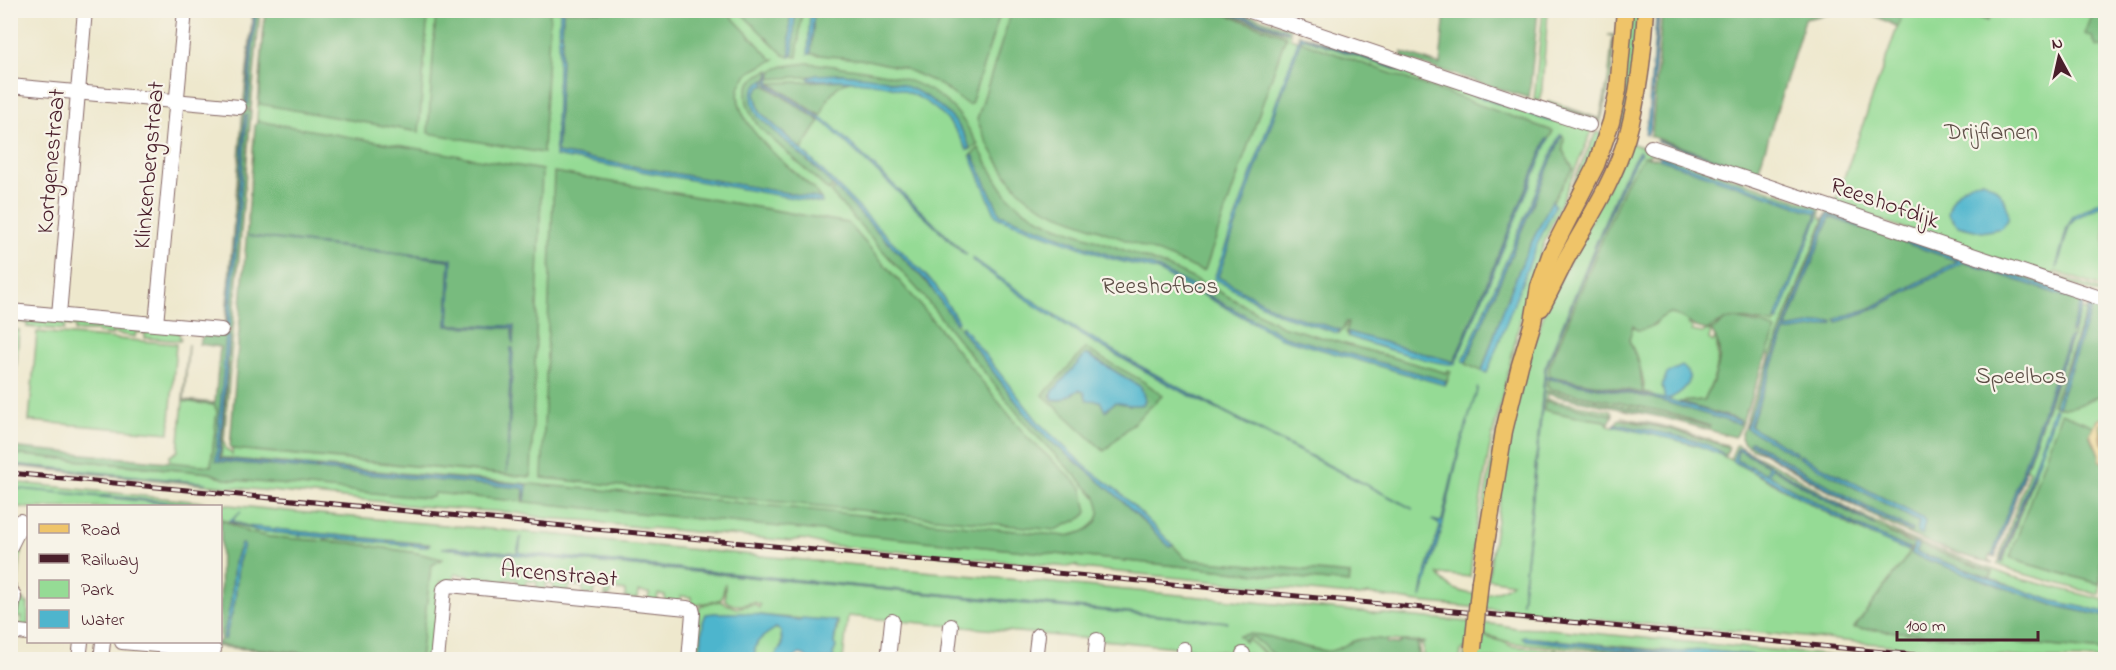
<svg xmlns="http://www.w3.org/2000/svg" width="2116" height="670" font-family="'Indie Flower',sans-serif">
<rect width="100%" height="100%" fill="#f7f3e8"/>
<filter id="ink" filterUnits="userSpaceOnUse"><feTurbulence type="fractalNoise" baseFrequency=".0167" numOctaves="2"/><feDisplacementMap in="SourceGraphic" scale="12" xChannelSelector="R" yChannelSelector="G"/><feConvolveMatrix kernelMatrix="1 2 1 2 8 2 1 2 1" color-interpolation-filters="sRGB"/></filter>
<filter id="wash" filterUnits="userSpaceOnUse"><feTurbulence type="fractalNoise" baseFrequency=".008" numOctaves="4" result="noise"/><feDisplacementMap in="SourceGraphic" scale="24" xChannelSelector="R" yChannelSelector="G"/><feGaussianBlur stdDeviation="1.35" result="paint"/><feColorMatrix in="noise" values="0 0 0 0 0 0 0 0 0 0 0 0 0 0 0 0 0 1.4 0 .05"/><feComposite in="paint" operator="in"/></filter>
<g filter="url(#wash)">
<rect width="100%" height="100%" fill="#eee8cd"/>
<g fill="#95db95" stroke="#707d60" stroke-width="1.5" fill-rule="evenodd">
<path d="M 1203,10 L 1281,34 L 1217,11 L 1219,10 L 1286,33 L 1287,30 L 1230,11 L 1238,11 L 1290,28 L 1290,38 L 1300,41 L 1304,38 L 1422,79 L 1551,120 L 1300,35 L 1298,37 L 1299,34 L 1553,117 L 1554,121 L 1562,124 L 1564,121 L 1591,129 L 1591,133 L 1545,240 L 1525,300 L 1489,451 L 1474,540 L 1470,577 L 1438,574 C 1452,598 1492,600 1512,583 L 1488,579 C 1503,485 1512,390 1549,302 L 1630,143 L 1820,207 L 1821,218 L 2105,317 L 2105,582 L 2010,557 L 2024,563 L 2100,584 L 2100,595 L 2013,571 L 1997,564 L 2000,559 L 1999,558 L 2029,470 L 1687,320 L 1689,325 L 1693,328 L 1692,331 L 1702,333 L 1707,330 L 1711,331 L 1709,339 L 1713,342 L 1716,337 C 1720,368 1717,373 1704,400 L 1680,402 L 1740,420 L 1739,424 L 1652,398 L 1548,378 L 1547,387 L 1551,389 L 1666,412 L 1710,425 L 1710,427 L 1666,415 L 1547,391 L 1546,399 L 1611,411 L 1613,415 L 1546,401 L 1545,410 L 1572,416 L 1606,421 L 1608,425 L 1666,437 L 1712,450 L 1857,529 L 1908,551 L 1909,549 L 1912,550 L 1854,628 L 2105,651 L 2105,659 L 2036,659 L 1741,631 L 1697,629 L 1418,602 L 1368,594 L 1359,596 L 1080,568 L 1075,565 L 1068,567 L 828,545 C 816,543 803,536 791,541 L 608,524 L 593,521 L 543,518 L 518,513 L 404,505 L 396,503 L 11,466 L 73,470 L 11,464 L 11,454 L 210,473 L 218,477 L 231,479 L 232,458 L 220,458 L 230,338 L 225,335 L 224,332 L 233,332 L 224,442 L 226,449 L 232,454 L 265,11 ZM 1639,151 L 1640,152 L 1623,182 L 1546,368 L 1522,603 L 1545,368 L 1621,182 ZM 1650,153 L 1819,212 L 1818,216 L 1660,317 L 1654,326 L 1633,326 L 1629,340 L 1638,360 L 1644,383 L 1643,393 L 1548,376 L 1644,156 L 1649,156 ZM 2032,472 L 2035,473 L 2003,562 L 2001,559 ZM 955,544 L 1350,576 L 1349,583 Z"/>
<polygon points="1543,11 1548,11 1541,98 1540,101 1537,100 1536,103 1534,100"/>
<polygon points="1629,11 1642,11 1624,127 1615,124"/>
<polygon points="1903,11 2105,11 2105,288 2055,272 2054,275 2105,292 2105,296 1838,206 1836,200"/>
<polygon points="1608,35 1614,35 1611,78 1601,120 1566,109 1566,110 1601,122 1600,123 1546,107 1549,101 1600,119 1608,80 1613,36"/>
<path d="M 1597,132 L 1603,134 L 1561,223 L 1475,567 C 1491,440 1518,311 1569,194 C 1578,173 1586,151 1597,132 Z"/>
<polygon points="10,313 177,329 181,339 180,341 145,338 145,333 136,332 135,337 112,333 112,335 98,333 97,331 75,331 75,326 65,325 64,330 27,327 27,323 11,321"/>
<polygon points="10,330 19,330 12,420 10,420"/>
<polygon points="37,332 176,344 169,433 29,421"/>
<polygon points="183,401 214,405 217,411 211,466 169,463 170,456 178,451"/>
<polygon points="1621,417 1668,427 1727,445 1727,446 1673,430"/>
<polygon points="1736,445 1783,469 1852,510 1905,537 2013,577 2105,600 2105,612 2053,601 1990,578 1992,572 1912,542 1883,529 1740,449 1737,449 1733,460 1730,459"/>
<path d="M 11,482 L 296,512 L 581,537 L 591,540 L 1501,625 L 1515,628 L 1550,629 L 1864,659 L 1797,659 L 1701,650 L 1681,652 L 1535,638 L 1523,639 L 1623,651 L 1731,659 L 1693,659 L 1512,643 L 1482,634 L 1482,636 L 1504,642 L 1511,646 L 1650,659 L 1476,659 L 1480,649 L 1467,648 L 1466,659 L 1464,659 L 1465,648 L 1461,651 L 1460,659 L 1423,659 L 1423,646 L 1421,645 L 1419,647 L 1420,659 L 1418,659 L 1417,643 L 1425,642 L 1362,639 C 1350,640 1340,652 1327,651 C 1297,649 1270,631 1240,636 L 1246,639 L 1253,637 L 1280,659 L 1273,659 L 1249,640 L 1270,659 L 1249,660 L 1249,654 L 848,616 L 843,659 L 834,660 L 833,654 L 836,647 L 834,643 L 838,624 L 837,621 C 796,620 755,613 714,613 L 703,622 L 700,659 L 698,659 L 698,648 L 695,647 L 699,608 L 705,604 L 720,601 L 736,608 L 754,604 L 759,608 L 760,605 L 754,602 C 743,605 734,608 725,600 L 725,583 L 722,599 L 698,605 L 691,604 L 691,597 L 681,596 L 680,603 L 665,601 L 665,595 L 658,594 L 657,601 L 648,600 L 649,593 L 638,592 L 637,599 L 625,598 L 625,591 L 612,589 L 610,596 L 605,596 L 606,589 L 595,588 L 594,595 L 583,594 L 583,587 L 569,585 L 568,592 L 552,591 L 553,584 L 546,583 L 545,590 L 536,589 L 537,582 L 526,581 L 525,588 L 516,587 L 517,580 L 506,579 L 505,586 L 493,585 L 494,578 L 480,577 L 479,584 L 469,583 L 469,576 L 455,574 L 454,581 L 441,581 L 434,659 L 420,659 L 431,565 L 441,559 L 417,553 L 351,543 L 269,537 L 250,533 L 221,519 L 220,506 L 28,508 L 11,506 ZM 233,519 L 233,522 L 252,527 L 429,544 L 424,547 L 258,531 L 229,522 ZM 521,537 L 519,552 L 521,553 L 1227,622 L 442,548 L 452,547 L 518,553 Z"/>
<path d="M 23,525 L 24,525 L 17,591 C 6,561 13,554 23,525 Z"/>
<polygon points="24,600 24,602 28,603 28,628 20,627 21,617 16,617 20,601"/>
<path d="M 775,628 L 781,631 C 782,643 782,651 773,659 L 756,659 C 751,642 762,637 775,628 Z"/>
<polygon points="214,644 371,659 351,659 213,646"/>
</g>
<g fill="#78bb7e" stroke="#616d54" stroke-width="1.5" fill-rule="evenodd">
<path d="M 1012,10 L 1216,11 L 1286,36 L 1205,270 L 1202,271 L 1197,269 C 1163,254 1128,241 1094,228 C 1070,218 1042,211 1023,194 C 1005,177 985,142 977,119 Z"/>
<polygon points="253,11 246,104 248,104 256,11 260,11 251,109 243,108"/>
<polygon points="265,11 428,11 419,132 259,104"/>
<polygon points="436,11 550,11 543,153 428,133"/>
<path d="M 563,11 L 726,11 L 772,59 L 775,59 C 767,65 755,67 747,75 C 712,111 791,168 814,189 L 821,199 L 557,153 Z"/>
<polygon points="739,11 790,11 790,57 784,55"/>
<polygon points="795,11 802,11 797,57 792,56"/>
<polygon points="814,11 1001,11 971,104 968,105 939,84 903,68 867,60 811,54"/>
<polygon points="1445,11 1538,11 1529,98 1402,58 1402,52 1440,65"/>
<polygon points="1662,11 1843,11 1805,19 1758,172 1822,195 1650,136 1652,131"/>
<polygon points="1865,11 1903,10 1903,11 1898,27"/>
<polygon points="1962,11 1992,11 1988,21"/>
<polygon points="2094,11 2105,11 2105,48 2096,46 2092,37 2085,34"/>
<polygon points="1300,41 1553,131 1549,139 1547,139 1454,362 1349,333 1348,336 1346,332 1348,322 1346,322 1343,330 1339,333 1340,330 1280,312 1217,277"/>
<path d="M 808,63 C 858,69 918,71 955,110 C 965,121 971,133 978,145 L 969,150 L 962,132 L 946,112 L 906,87 L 894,82 L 843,74 L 771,79 L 773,70 L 784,66 Z"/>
<path d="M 770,70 L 767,79 C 751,86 750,96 756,112 L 833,185 L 829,191 L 759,127 C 743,104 737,81 770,70 Z"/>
<path d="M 854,80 C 834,83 827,98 821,116 L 770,83 Z"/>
<polygon points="765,85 820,121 802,149 803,151 760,112 755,94 760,87"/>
<path d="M 243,110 L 251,111 L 233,330 L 225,329 ZM 245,115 L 247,115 L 229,326 L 227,325 Z"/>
<path d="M 258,121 L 542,170 L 531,477 L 233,449 L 230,447 L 255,126 ZM 249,236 L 451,259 L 449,325 L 514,326 L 513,344 L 512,328 L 447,326 L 450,260 ZM 511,348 L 513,348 L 507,472 Z"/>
<path d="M 1562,135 L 1564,138 L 1563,151 L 1573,168 C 1532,230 1505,300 1482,371 L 1467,365 L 1466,362 Z"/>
<path d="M 979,148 C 988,164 996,182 1008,196 C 1030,220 1065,229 1094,239 C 1131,253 1168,265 1202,283 L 1196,292 L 1197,289 L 1153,266 L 1114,257 L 1000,214 L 973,155 L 971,155 Z"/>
<path d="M 1644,156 L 1659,159 L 1816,212 L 1817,215 L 1774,325 C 1766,322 1762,322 1754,321 C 1732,317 1727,317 1707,330 C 1692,327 1695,327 1684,319 C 1680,316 1675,316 1670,313 C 1656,318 1653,330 1637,330 L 1633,326 L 1629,340 L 1640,367 L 1643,392 L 1654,395 L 1549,376 L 1549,367 L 1626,182 Z"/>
<polygon points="554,172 848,223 917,301 1027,437 1082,488 1087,512 1084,517 1055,530 542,478"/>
<path d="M 835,187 L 933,289 L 965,335 L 1028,417 L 1047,438 L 1115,494 L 1170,547 L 1173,545 L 1186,559 L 1350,574 L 1349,583 L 434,493 L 433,497 L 426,498 L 225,479 L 210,473 L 11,454 L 10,447 L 211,466 L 217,411 L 214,405 L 183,401 L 188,344 L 184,400 L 215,403 L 220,347 L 199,344 L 205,332 L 229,334 L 230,336 L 221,458 L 684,497 L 1066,536 C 1089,533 1108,520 1095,496 L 1030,429 L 920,292 L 831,193 ZM 226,336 L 229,337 L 219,459 L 527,485 L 525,501 L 523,501 L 524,488 L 216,461 Z"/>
<path d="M 1829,210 L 2083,296 L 2084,303 L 1995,557 L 1990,555 L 1988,560 L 1993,563 C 1909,545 1837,495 1764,453 C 1756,450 1743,447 1741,437 L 1750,408 L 1824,219 ZM 1828,214 L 2083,299 L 2084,302 L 2073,331 L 2070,332 L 2081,302 L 1963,262 L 1874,309 L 1837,322 L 1836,319 L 1871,308 L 1958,261 L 1830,217 L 1786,329 L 1832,321 L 1832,324 L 1785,332 L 1750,426 L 1797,453 L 1795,455 L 1746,427 ZM 2069,337 L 2071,337 L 1994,556 L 1993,556 ZM 1751,441 L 1861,504 L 1912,530 L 1911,532 L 1860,507 L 1750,444 ZM 1800,455 L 1922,518 L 1917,532 L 1919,522 L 1799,457 Z"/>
<polygon points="1208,283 1208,285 1218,291 1282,326 1447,373 1448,370 1451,371 1446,385 1446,381 1284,336 1203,293 1201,294"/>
<path d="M 2090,302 L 2055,405 L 2058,406 L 2092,305 L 2105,310 L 2105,393 C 2088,400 2071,414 2052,404 Z"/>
<path d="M 1735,319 L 1763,325 L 1776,330 L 1738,433 L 1734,437 L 1665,418 L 1546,394 L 1546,391 L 1666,415 L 1709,427 L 1710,426 L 1666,412 L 1551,389 L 1547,387 L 1548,378 L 1652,398 L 1739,424 L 1740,420 L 1679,402 L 1704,400 C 1715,379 1728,353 1711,331 L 1724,321 Z"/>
<path d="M 1086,348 C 1110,366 1140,375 1162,396 L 1104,451 L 1043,395 ZM 1089,355 L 1141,387 L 1145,400 L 1143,404 L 1129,405 L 1115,402 L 1107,410 L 1104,409 L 1100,401 C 1092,398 1088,403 1084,392 L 1079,390 L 1061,400 L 1053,400 L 1050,395 L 1085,356 Z"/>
<polygon points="1545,401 1613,415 1608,425 1606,421 1572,416 1544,410"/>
<polygon points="2061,413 2094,426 2090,436 2103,462 2106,463 2105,534 2101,562 2100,584 2024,563 2010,557"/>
<path d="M 1619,419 L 1673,430 L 1729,447 L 1725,457 C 1718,441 1635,428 1615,424 Z"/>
<polygon points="1738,450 1769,465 1766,474 1736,460"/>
<polygon points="1771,466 1835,505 1911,544 1912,542 1992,572 1990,578 1916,552 1918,547 1915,544 1911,551 1914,555 2056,606 2105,616 2105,651 1854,628 1912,550 1856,525 1768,475"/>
<path d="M 221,519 L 247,532 L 269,537 L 351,543 L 417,553 L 442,559 L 431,566 L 420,659 L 371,659 L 206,644 L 206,642 L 220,642 ZM 241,544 L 242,551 L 238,564 L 235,601 L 225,640 L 223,639 L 231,601 L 234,563 Z"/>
<path d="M 1249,634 C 1276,634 1301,650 1328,651 C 1338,651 1345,644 1354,641 C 1364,637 1376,639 1387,640 L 1387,643 L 1398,644 L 1403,641 L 1425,643 L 1417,644 L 1418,659 L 1280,660 L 1253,637 L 1248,638 L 1245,642 L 1239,636 Z"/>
</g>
<polygon fill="#eeda9e" stroke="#9c7c64" stroke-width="1.5" points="2105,416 2105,422 2100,425 2102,444 2102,435 2105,428 2105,463 2100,460 2100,454 2090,434 2098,420"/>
<g fill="#4eb5cd" stroke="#4c6a7c" stroke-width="1.5" fill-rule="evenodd">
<polygon points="810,10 814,11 811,50 811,54 808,54"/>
<polygon points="254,11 256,11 248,104 246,104"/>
<polygon points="560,11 563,11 557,153 821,199 822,203 555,156"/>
<polygon points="790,11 795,11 793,51 792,56 790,57"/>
<polygon points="1228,11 1287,30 1289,32 1227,13"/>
<polygon points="1657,11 1659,11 1650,128 1647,135 1645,134 1648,117"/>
<polygon points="1300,35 1465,90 1464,92 1304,38 1301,39 1218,277 1280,312 1340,330 1338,333 1281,315 1214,279"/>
<polygon points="771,71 769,83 771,85 829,123 967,255 964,254 826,124 768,85 767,81"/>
<path d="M 843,74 C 858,76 874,77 890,81 C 922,89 961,116 970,149 L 967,150 C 936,84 875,79 810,80 L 808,78 L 816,75 Z"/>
<path d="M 765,80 L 765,85 L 760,87 L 755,94 L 759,110 L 762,114 L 810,158 L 935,285 L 958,321 L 956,323 L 927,282 L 817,169 L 758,116 C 750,102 748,86 765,80 Z"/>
<polygon points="1470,92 1554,120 1553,122 1469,94"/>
<polygon points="245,115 247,115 230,326 227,326"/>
<polygon points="1560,135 1562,135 1466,362 1463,361"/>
<path d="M 1547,139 L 1549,139 L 1455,364 C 1443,367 1363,342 1348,336 L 1348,332 L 1454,362 Z"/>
<polygon points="1656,140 1747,169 1748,171 1657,141"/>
<path d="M 1639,151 L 1641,152 L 1623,182 L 1546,368 L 1545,376 L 1665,399 L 1662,386 L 1667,373 L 1682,366 C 1700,379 1680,396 1667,399 L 1739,421 L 1738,424 L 1652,398 L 1545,378 L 1522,603 L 1545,368 L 1621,182 Z"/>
<polygon points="973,155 1000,214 1114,257 1153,266 1198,289 1196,292 1156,270 1112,259 999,218 996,216 971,157"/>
<polygon points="1659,156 1818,210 1818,217 1778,321 1775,320 1817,215 1816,213 1659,159"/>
<path d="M 1982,181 C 1998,185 2010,203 2008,220 L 2002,228 L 1982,232 L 1958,226 L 1948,214 C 1950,197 1964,181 1982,181 Z"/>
<polygon points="2105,199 2105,203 2074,219 2069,227 2057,268 2056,268 2067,228 2073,216"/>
<polygon points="1552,200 1555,206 1533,254 1487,373 1482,371 1504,307 1524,258"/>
<polygon points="1828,214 2083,299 2084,302 2073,331 2070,333 2081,302 1963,262 1874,309 1837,322 1836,319 1871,308 1958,261 1830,217 1786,329 1832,321 1833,323 1822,327 1785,332 1750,426 1797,453 1795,455 1746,428"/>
<polygon points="248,236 452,259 449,325 514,326 513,344 512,328 447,326 450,260"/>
<path d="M 973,258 C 1108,360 1264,430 1413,509 L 1173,387 L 1095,343 L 1037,307 L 972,260 Z"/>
<polygon points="1203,293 1284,336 1446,381 1445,385 1281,338 1201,294"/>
<polygon points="2092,303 2105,307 2105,310 2092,306 2058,406 2055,405 2090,304"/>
<polygon points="962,326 1040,424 1087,468 1118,491 1173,545 1170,547 1115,494 1047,438 1028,417 965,335 960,328"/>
<polygon points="226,336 229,336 219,459 527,485 525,501 524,488 216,461"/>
<polygon points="2069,337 2071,337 1995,555 1992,556"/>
<polygon points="511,348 513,348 507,472"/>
<polygon points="1085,355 1088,355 1141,387 1145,400 1143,405 1129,405 1115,402 1105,411 1100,401 1087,400 1084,392 1079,390 1061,400 1052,399 1052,392"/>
<polygon points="1478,387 1460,447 1441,532 1421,598 1424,579 1440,527 1439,524 1432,520 1440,522 1442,520 1458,452"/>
<polygon points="2054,408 2057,409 2001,563 2001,560"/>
<path d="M 1615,424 C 1636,429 1715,439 1724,456 L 1694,444 L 1614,426 Z"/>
<polygon points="1751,441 1861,504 1912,530 1911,532 1860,507 1749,443"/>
<path d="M 1740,448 L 1875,525 L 1835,505 L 1771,467 L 1768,475 L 1856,525 L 1909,549 L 1908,551 C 1847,527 1792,490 1732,461 L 1737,449 ZM 1738,450 L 1768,465 L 1766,474 L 1736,460 Z"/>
<polygon points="1800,455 1922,518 1925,522 1922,535 1917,533 1919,522 1798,457"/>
<polygon points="10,464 207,483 11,465"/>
<polygon points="11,488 96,496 105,496 209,506 194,506"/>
<polygon points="241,512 235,517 233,521 246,526 430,545 424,547 258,531 229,521"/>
<polygon points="521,537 519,552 521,553 1228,622 1026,604 911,592 442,548 452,547 517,553"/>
<polygon points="241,544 244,545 238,564 235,601 225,640 223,639 231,601 234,563"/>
<polygon points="1914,544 1918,545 1916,552 2053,601 2105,612 2105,616 2056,606 1928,560 1912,554"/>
<path d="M 714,613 L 744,613 L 800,620 L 802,618 L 837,621 L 834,643 L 836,647 L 833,654 L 834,659 L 808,659 L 805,656 L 800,654 L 793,659 L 773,659 L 782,646 L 781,631 L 776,628 C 762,637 751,642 756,659 L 700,659 L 703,622 L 706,614 Z"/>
<path d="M 1524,637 L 1657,651 L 1681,652 L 1701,650 L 1797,659 C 1706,660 1615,650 1525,640 L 1522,638 Z"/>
</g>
</g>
<g filter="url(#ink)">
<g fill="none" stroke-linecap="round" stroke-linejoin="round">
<defs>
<g id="minor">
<polyline points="1247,10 1589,125"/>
<polyline points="10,86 239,107"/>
<polyline points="1651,147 2106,300"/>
<polyline points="10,311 221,330"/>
<polyline points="59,315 85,10"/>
<polyline points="156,324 185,10"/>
<polyline points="10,547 19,529 20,521"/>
<polyline points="10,588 14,597 10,622"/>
<polyline points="10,631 28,633"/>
<polyline points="122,642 214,650"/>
<polyline points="79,660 81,642"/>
<polyline points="101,660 103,642"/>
<polyline points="437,660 444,589 449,585 687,608 692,609 693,613 689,660"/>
<polyline points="888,660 892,621"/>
<polyline points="947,660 951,626"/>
<polyline points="1035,660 1038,635"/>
<polyline points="1095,660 1097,640"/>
<polyline points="1183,660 1184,649"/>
<polyline points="1243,660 1243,654"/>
</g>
<g id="major">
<path d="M 1541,308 C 1550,292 1558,275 1566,259 C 1589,218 1613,183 1627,137 C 1639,95 1643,53 1646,10"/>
<polyline points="1480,581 1504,431 1520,365 1533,322 1539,287 1551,253 1596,165 1611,122 1618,90 1625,10"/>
</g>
</defs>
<use href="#minor" stroke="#836564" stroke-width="16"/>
<use href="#major" stroke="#836564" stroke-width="19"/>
<use href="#minor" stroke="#fff" stroke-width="14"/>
<use href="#major" stroke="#efc469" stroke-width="16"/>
<defs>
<polyline id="rail" points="10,473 1968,660"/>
</defs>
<use href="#rail" stroke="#4a1f2b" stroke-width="5"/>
<use href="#rail" stroke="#f7f3e8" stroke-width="3" stroke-dasharray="9" stroke-linecap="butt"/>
<defs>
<polyline id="major-bridge" points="1473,648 1480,581"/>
</defs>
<use href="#major-bridge" stroke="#836564" stroke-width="19" stroke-linecap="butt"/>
<use href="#major-bridge" stroke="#efc469" stroke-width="16"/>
</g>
</g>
<g text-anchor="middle" stroke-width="4.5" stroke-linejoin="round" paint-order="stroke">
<g font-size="24" fill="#5d4e46" stroke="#f7f3e8">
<text x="1991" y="139">Drijflanen</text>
<text x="1160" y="293">Reeshofbos</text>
<text x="2021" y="383">Speelbos</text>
</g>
<g font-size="24" fill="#4a1f2b" stroke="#f7f3e8">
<text transform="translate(50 161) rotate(-85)" y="8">Kortgenestraat</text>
<text transform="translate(148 165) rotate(-85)" y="8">Klinkenbergstraat</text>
<text transform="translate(1885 202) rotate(19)" y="8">Reeshofdijk</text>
<text transform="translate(559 573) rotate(5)" y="8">Arcenstraat</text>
</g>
</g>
<rect width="2116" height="670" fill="none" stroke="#f7f3e8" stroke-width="36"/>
<rect x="27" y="505" width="195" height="138" fill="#f7f3e8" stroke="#b29e9c" stroke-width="1.5"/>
<rect x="39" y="524" width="30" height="9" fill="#efc469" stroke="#b29e9c" stroke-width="1.5"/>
<text x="81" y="535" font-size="18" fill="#4a1f2b">Road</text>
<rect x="39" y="554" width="30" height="9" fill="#4a1f2b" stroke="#b29e9c" stroke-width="1.5"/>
<text x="81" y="565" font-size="18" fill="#4a1f2b">Railway</text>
<rect x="39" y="580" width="30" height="18" fill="#95db95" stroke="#b29e9c" stroke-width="1.5"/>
<text x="81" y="595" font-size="18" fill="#4a1f2b">Park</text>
<rect x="39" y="610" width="30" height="18" fill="#4eb5cd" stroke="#b29e9c" stroke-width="1.5"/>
<text x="81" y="625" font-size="18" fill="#4a1f2b">Water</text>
<g transform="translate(2059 57) rotate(352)" stroke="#f7f3e8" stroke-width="4.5" paint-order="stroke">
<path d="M0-4.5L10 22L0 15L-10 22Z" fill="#4a1f2b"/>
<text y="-9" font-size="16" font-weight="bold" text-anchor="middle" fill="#4a1f2b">N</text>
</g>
<path d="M1897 631v9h141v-9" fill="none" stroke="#4a1f2b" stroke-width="3"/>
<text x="1906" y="631" font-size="18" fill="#4a1f2b" stroke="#f7f3e8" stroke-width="4.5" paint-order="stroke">100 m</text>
</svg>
